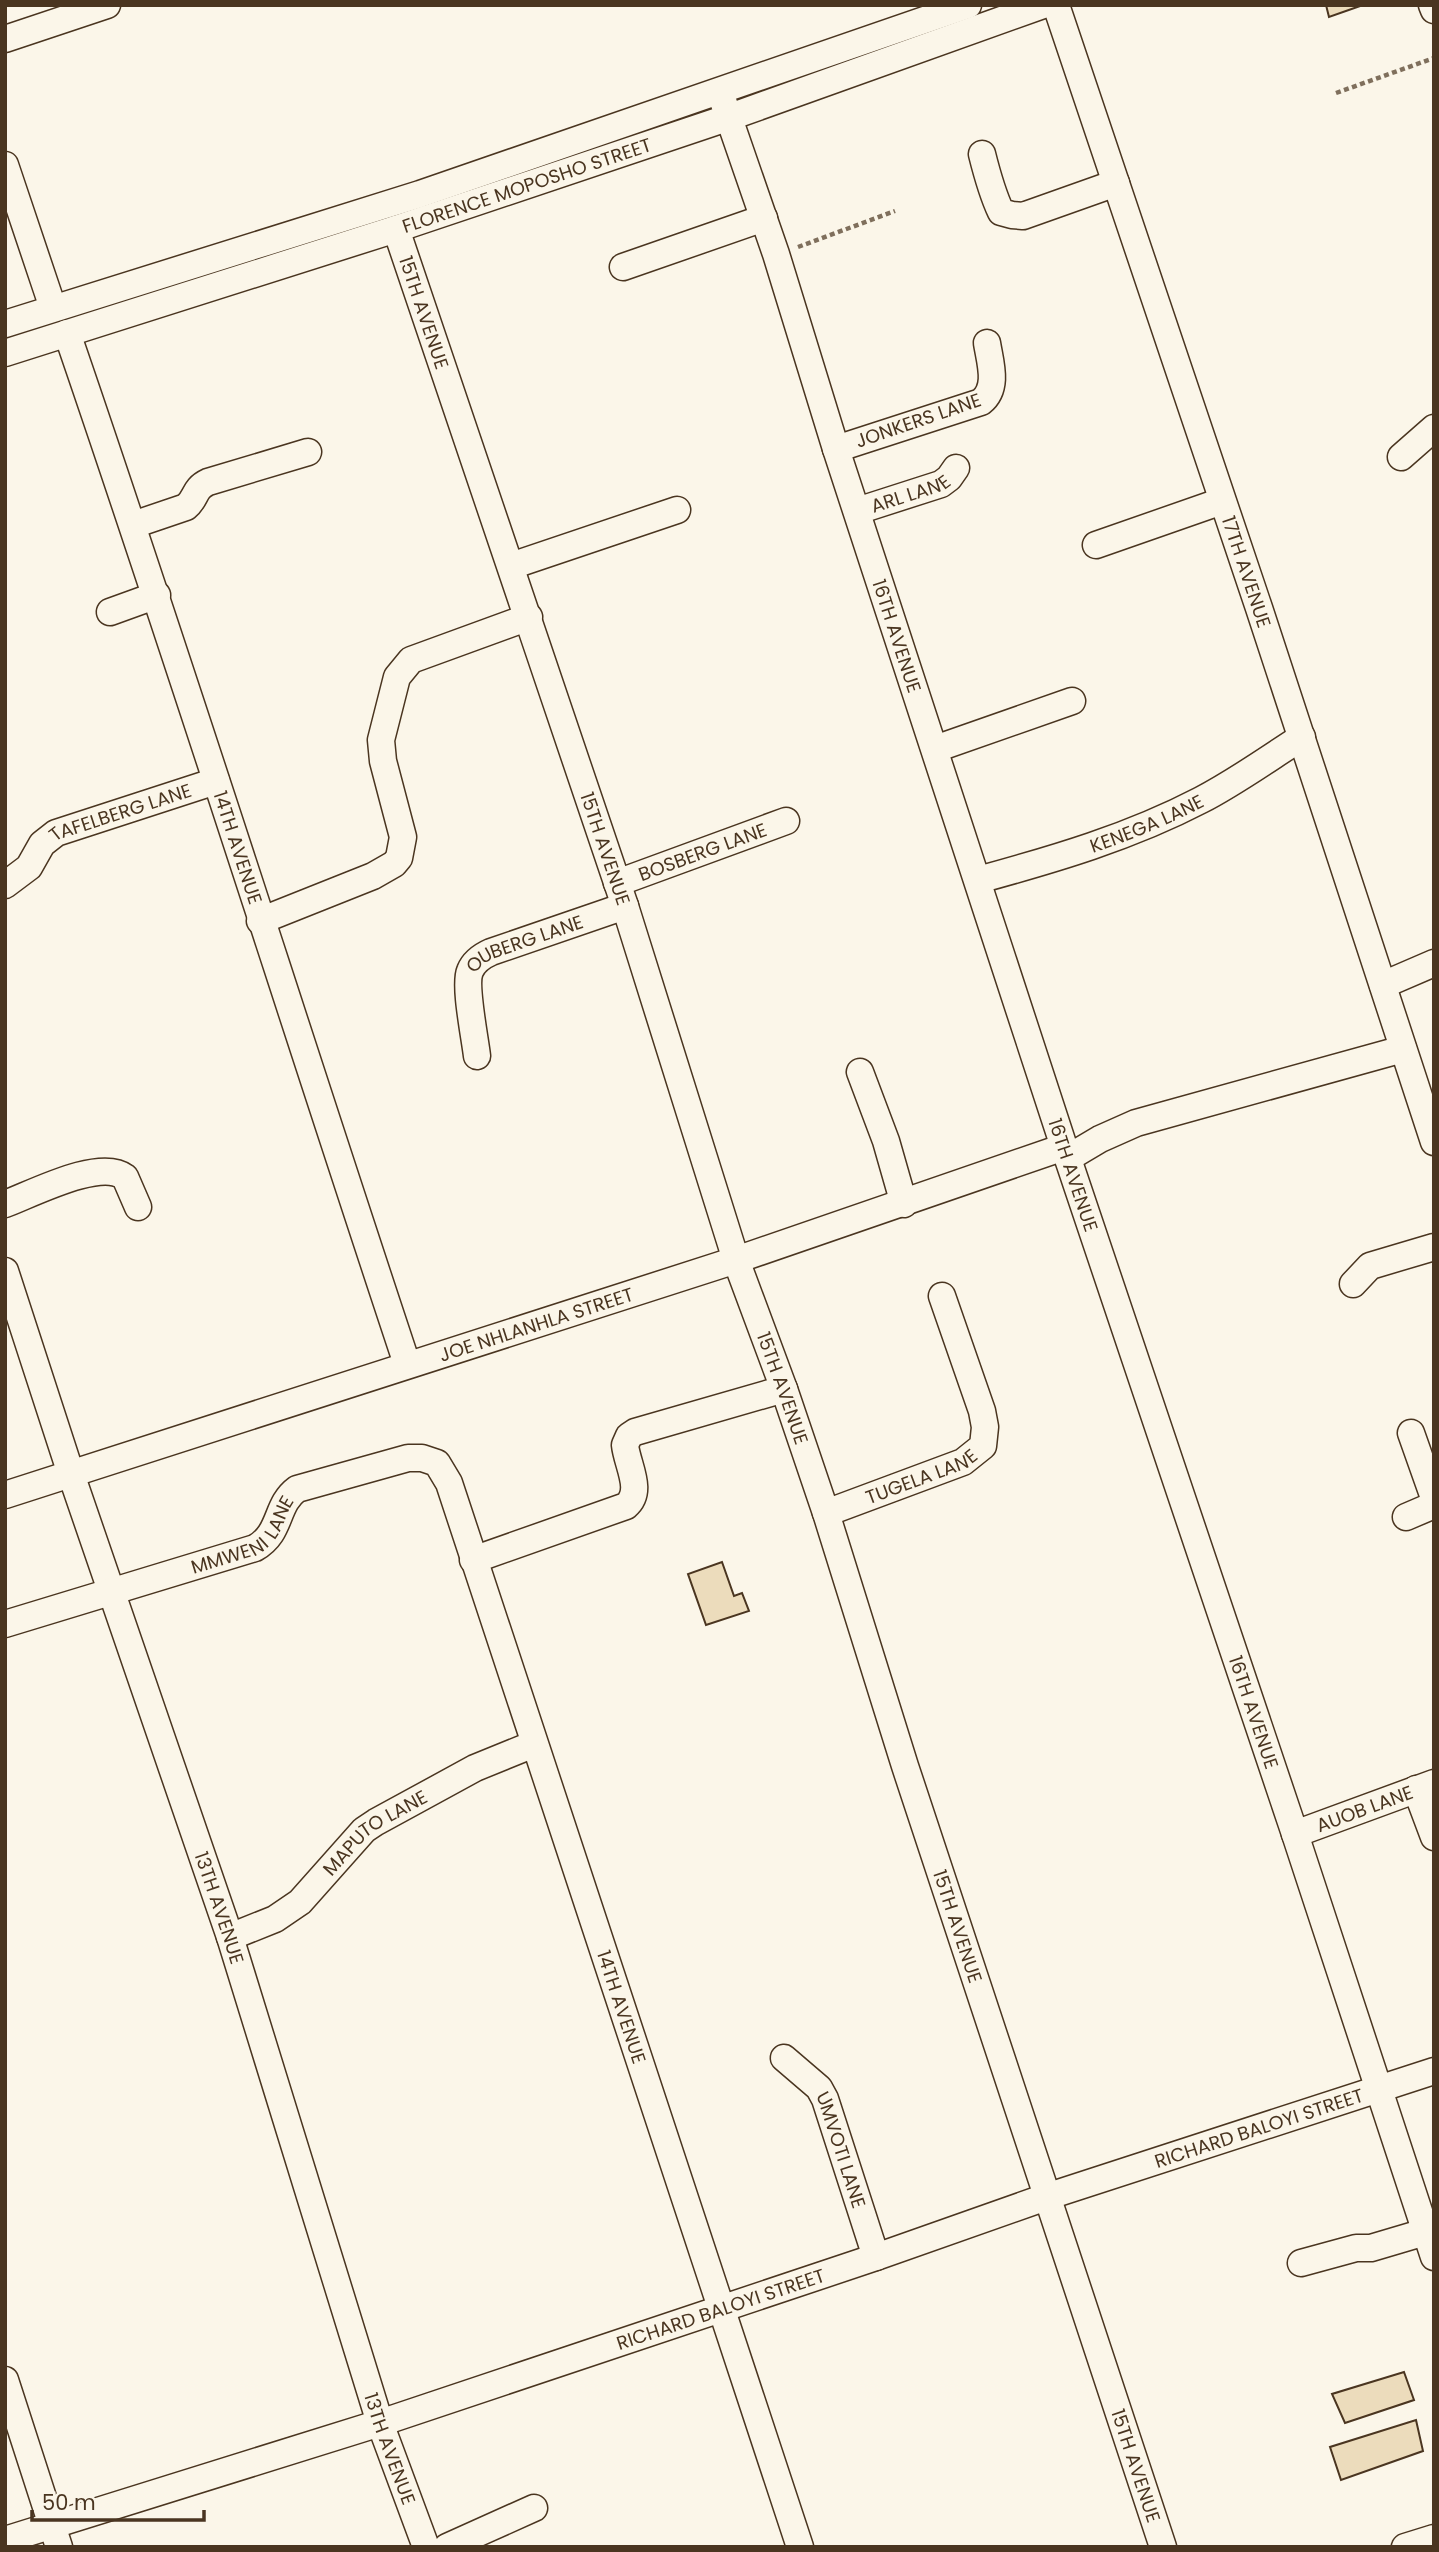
<svg xmlns="http://www.w3.org/2000/svg" width="1439" height="2552" font-family="Poppins,sans-serif">
<rect width="100%" height="100%" fill="#fbf6e9"/>
<g fill="#ecdcbc" stroke="#4a3520" stroke-width="2">
<polygon points="1326,5 1363,5 1329,17"/>
<polygon points="722,1562 734,1596 742,1593 749,1611 706,1625 688,1574"/>
<polygon points="1404,2372 1414,2400 1345,2423 1332,2394"/>
<polygon points="1416,2420 1423,2451 1341,2480 1330,2447"/>
</g>
<g fill="none" stroke-linecap="round" stroke-linejoin="round">
<defs>
<g id="minor">
<path id="s1" d="M 1056,5 L 1259,608 L 1434,1142"/>
<polyline points="1432,5 1434,10"/>
<polyline points="5,39 107,5"/>
<path id="s2" d="M 720,92 L 776,254 L 836,449 L 1064,1147 L 1295,1834 L 1434,2257"/>
<path d="M 982,154 C 987,174 992,193 1001,212 L 1012,215 L 1023,216 L 1116,183"/>
<polyline points="5,165 53,308"/>
<path id="s3" d="M 396,229 L 625,906 L 736,1260 L 784,1389 L 826,1513 L 905,1766 L 1163,2547"/>
<polyline points="623,267 764,218"/>
<polyline points="5,324 420,194 968,5"/>
<path id="s4" d="M 67,333 C 185,676 293,1021 407,1364"/>
<path id="s5" d="M 5,353 L 396,229 L 730,117 L 1043,5"/>
<path d="M 836,449 L 981,402 C 999,388 990,362 987,343"/>
<polyline points="1401,457 1434,428"/>
<path id="s6" d="M 857,511 L 941,484 L 949,478 L 956,468"/>
<path d="M 133,525 L 186,507 C 197,498 193,489 208,482 L 308,452"/>
<polyline points="1096,545 1222,501"/>
<polyline points="511,566 677,510"/>
<polyline points="110,612 157,595"/>
<polyline points="935,749 1072,701"/>
<path id="s7" d="M 978,880 C 1055,859 1130,837 1201,800 C 1236,782 1269,758 1302,737"/>
<path id="s8" d="M 617,883 L 786,821"/>
<path id="s9" d="M 5,885 L 29,867 L 42,844 L 56,833 L 216,781"/>
<polyline points="260,921 373,876 394,864 399,858 403,837 383,761 381,740 397,677 411,660 529,617"/>
<polyline points="1383,985 1434,963"/>
<path id="s10" d="M 477,1056 C 475,1038 464,985 470,971 C 474,961 482,956 491,952 L 625,906"/>
<polyline points="860,1072 886,1141 904,1204"/>
<polyline points="1068,1158 1100,1139 1136,1123 1403,1049"/>
<path d="M 5,1204 C 32,1194 100,1158 125,1177 L 138,1207"/>
<path id="s11" d="M 5,1271 L 71,1474 L 230,1937 L 380,2423 L 426,2547"/>
<polyline points="1353,1284 1370,1266 1434,1247"/>
<polyline points="1411,1433 1434,1498"/>
<path id="s12" d="M 5,1495 L 736,1260 L 1064,1147"/>
<path id="s13" d="M 826,1513 L 963,1462 L 983,1446 L 985,1427 L 982,1411 L 942,1296"/>
<polyline points="1406,1517 1434,1505"/>
<path d="M 473,1560 L 626,1506 C 644,1491 627,1465 625,1445 L 629,1436 L 635,1432 L 784,1389"/>
<path id="s14" d="M 5,1624 L 255,1548 C 282,1533 275,1505 297,1489 L 408,1458 L 422,1458 L 437,1463 L 449,1483 L 800,2547"/>
<polyline points="1416,1789 1434,1837"/>
<path id="s15" d="M 1295,1834 L 1434,1783"/>
<path id="s16" d="M 230,1937 L 275,1919 L 300,1902 L 364,1830 L 376,1822 L 475,1768 L 534,1744"/>
<path id="s17" d="M 784,2058 L 819,2088 L 825,2099 L 876,2257"/>
<polyline points="1301,2263 1356,2248 1371,2248 1425,2232"/>
<polyline points="5,2380 59,2547"/>
<path id="s18" d="M 5,2540 L 380,2423 L 876,2257 L 1049,2196 L 1434,2071"/>
<polyline points="447,2547 534,2508"/>
<polyline points="1405,2547 1434,2538"/>
</g>
</defs>
<use href="#minor" stroke="#4a3520" stroke-width="29"/>
<g stroke="#7f6f5c" stroke-width="4.5" stroke-dasharray="5 3.5" stroke-linecap="butt">
<polyline points="1336,93 1434,58"/>
<polyline points="798,247 895,211"/>
</g>
<use href="#minor" stroke="#fbf6e9" stroke-width="26"/>
</g>
<g text-anchor="middle" stroke-width="5" stroke-linejoin="round" paint-order="stroke">
<g font-size="19" fill="#4a3520" stroke="#fbf6e9">
<text dy="7" stroke="none"><textPath href="#s5" startOffset="548">FLORENCE MOPOSHO STREET</textPath></text>
<text dy="7" stroke="none"><textPath href="#s3" startOffset="88">15TH AVENUE</textPath></text>
<text transform="translate(918 420) rotate(-19)" y="7">JONKERS LANE</text>
<text dy="7" stroke="none"><textPath href="#s6" startOffset="56">ARL LANE</textPath></text>
<text dy="7" stroke="none"><textPath href="#s1" startOffset="598">17TH AVENUE</textPath></text>
<text dy="7" stroke="none"><textPath href="#s2" startOffset="572">16TH AVENUE</textPath></text>
<text dy="7" stroke="none"><textPath href="#s9" startOffset="142">TAFELBERG LANE</textPath></text>
<text dy="7" stroke="none"><textPath href="#s7" startOffset="178">KENEGA LANE</textPath></text>
<text dy="7" stroke="none"><textPath href="#s3" startOffset="654">15TH AVENUE</textPath></text>
<text dy="7" stroke="none"><textPath href="#s4" startOffset="542">14TH AVENUE</textPath></text>
<text dy="7" stroke="none"><textPath href="#s8" startOffset="91">BOSBERG LANE</textPath></text>
<text dy="7" stroke="none"><textPath href="#s10" startOffset="149">OUBERG LANE</textPath></text>
<text dy="7" stroke="none"><textPath href="#s2" startOffset="1139">16TH AVENUE</textPath></text>
<text dy="7" stroke="none"><textPath href="#s12" startOffset="558">JOE NHLANHLA STREET</textPath></text>
<text dy="7" stroke="none"><textPath href="#s3" startOffset="1222">15TH AVENUE</textPath></text>
<text dy="7" stroke="none"><textPath href="#s13" startOffset="102">TUGELA LANE</textPath></text>
<text dy="7" stroke="none"><textPath href="#s14" startOffset="259">MMWENI LANE</textPath></text>
<text dy="7" stroke="none"><textPath href="#s2" startOffset="1706">16TH AVENUE</textPath></text>
<text dy="7" stroke="none"><textPath href="#s15" startOffset="74">AUOB LANE</textPath></text>
<text dy="7" stroke="none"><textPath href="#s16" startOffset="182">MAPUTO LANE</textPath></text>
<text dy="7" stroke="none"><textPath href="#s11" startOffset="672">13TH AVENUE</textPath></text>
<text dy="7" stroke="none"><textPath href="#s3" startOffset="1788">15TH AVENUE</textPath></text>
<text dy="7" stroke="none"><textPath href="#s14" startOffset="1055">14TH AVENUE</textPath></text>
<text dy="7" stroke="none"><textPath href="#s18" startOffset="1320">RICHARD BALOYI STREET</textPath></text>
<text dy="7" stroke="none"><textPath href="#s17" startOffset="112">UMVOTI LANE</textPath></text>
<text dy="7" stroke="none"><textPath href="#s18" startOffset="752">RICHARD BALOYI STREET</textPath></text>
<text dy="7" stroke="none"><textPath href="#s11" startOffset="1239">13TH AVENUE</textPath></text>
<text dy="7" stroke="none"><textPath href="#s3" startOffset="2356">15TH AVENUE</textPath></text>
</g>
</g>
<rect width="1439" height="2552" fill="none" stroke="#4a3520" stroke-width="14"/>
<path d="M32 2510v10h172v-10" fill="none" stroke="#4a3520" stroke-width="3.5"/>
<text x="42" y="2510" font-size="21" fill="#4a3520" stroke="#fbf6e9" stroke-width="5" paint-order="stroke">50 m</text>
</svg>
